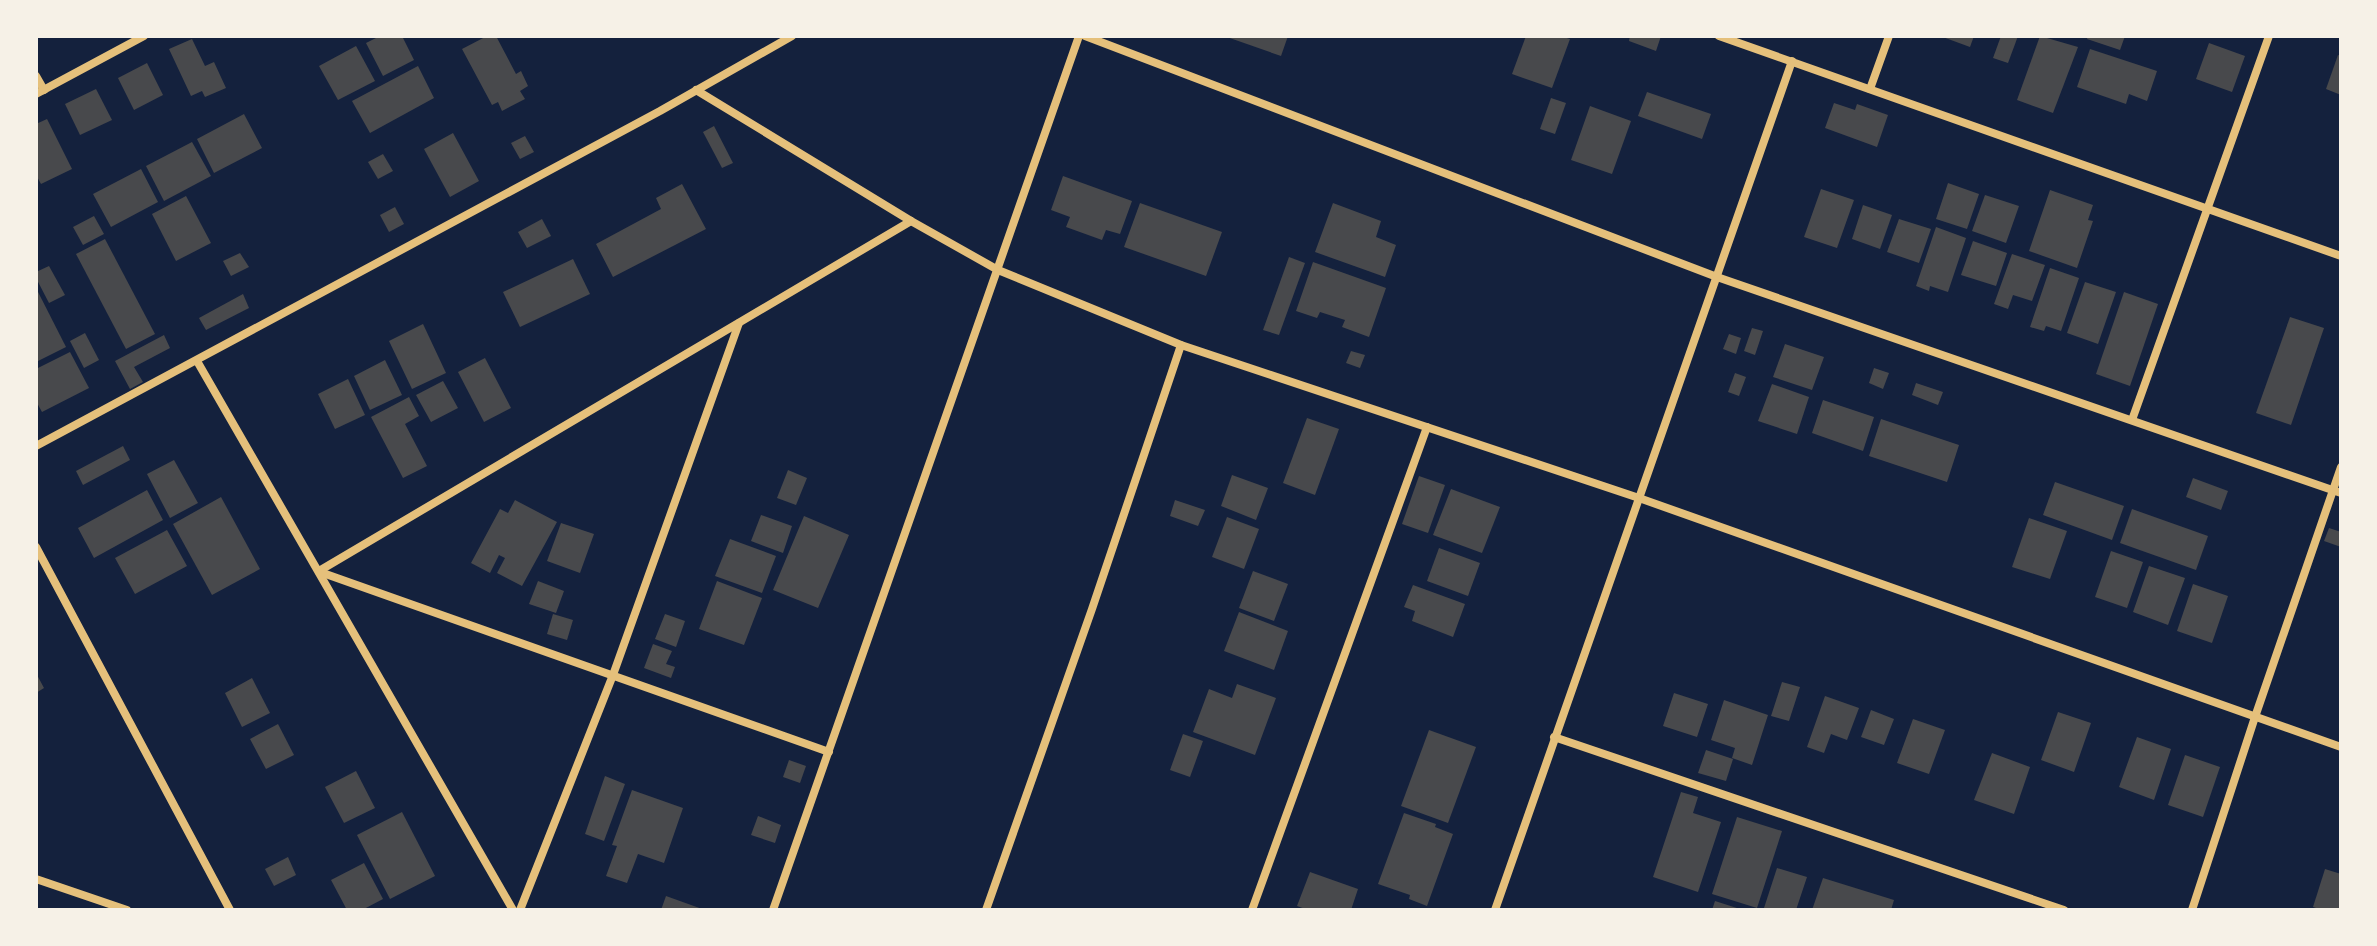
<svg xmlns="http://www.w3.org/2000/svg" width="2377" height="946" font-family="'IBM Plex Sans',sans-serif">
<rect width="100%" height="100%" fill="#14213d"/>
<g fill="#48494c">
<polygon points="380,36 402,36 414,60 383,76 366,43"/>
<polygon points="487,36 496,36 516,74 521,71 528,86 520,91 525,99 502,111 498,102 492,105 462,49"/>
<polygon points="1224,36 1288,36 1281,56"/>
<polygon points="1526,36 1560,36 1570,39 1552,88 1512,74"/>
<polygon points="1630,36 1661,36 1656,51 1629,41"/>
<polygon points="1940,36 1974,36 1970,47"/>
<polygon points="2001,36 2018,36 2008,63 1993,58"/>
<polygon points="2040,36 2078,47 2053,113 2017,100"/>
<polygon points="2088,36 2125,36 2120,50 2087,39"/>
<polygon points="192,39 205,66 214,62 226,88 205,97 202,91 191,96 169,49"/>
<polygon points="2209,43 2245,56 2232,92 2196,79"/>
<polygon points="356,46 375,81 338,100 319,66"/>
<polygon points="2090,49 2157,71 2147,101 2129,94 2126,104 2077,87"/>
<polygon points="2338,55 2341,56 2341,95 2326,89"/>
<polygon points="147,63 163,95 134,110 118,78"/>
<polygon points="418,66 434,98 370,133 352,101"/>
<polygon points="96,89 112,120 80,135 65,104"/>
<polygon points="1647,92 1711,114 1702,139 1638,116"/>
<polygon points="1551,98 1566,103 1555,134 1540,129"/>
<polygon points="1834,103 1855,110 1857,104 1888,115 1877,147 1825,128"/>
<polygon points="1590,106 1631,121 1612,174 1571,160"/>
<polygon points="244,114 262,148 214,173 197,139"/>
<polygon points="47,119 72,169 41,184 36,175 36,124"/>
<polygon points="714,126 733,163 722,168 703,132"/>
<polygon points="453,133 479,181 450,197 424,149"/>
<polygon points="525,136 534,152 520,159 511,143"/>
<polygon points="192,142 211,176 164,201 146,166"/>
<polygon points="383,154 393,171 378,179 368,162"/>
<polygon points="141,169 158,202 111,227 93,194"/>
<polygon points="1063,176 1132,201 1120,234 1106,230 1102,240 1066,227 1070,217 1051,210"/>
<polygon points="1948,183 1979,194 1967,229 1936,219"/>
<polygon points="682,184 706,229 613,277 596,244 661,209 656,198"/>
<polygon points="1821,189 1854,200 1837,248 1804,237"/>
<polygon points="2050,190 2093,205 2088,220 2093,221 2077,268 2029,251"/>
<polygon points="1985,195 2019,206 2006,243 1972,231"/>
<polygon points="186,196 211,243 176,261 152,214"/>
<polygon points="1140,203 1222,232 1206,276 1124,247"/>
<polygon points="1333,203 1381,221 1376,237 1396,245 1385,277 1315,252"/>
<polygon points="1863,205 1892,215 1880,249 1852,239"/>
<polygon points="395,207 404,224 389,232 380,215"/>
<polygon points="94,216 104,234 83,245 73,227"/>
<polygon points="542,219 551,236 527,248 518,232"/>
<polygon points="1899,219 1931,229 1919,263 1887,252"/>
<polygon points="1936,227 1966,238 1948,292 1930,286 1929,291 1916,286"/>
<polygon points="105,239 155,334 126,349 76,254"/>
<polygon points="1973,241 2007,253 1996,286 1961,275"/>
<polygon points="240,253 249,267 231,276 223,261"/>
<polygon points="2012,254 2045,265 2032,301 2013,295 2008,309 1994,304"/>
<polygon points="1289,257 1305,263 1279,335 1263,330"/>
<polygon points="573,259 590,294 520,327 503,292"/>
<polygon points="1313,262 1386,288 1369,337 1342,327 1345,320 1320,312 1317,318 1296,311"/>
<polygon points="49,266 65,295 49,303 36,278 36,272"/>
<polygon points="2050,268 2079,278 2061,331 2046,326 2044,331 2030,327"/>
<polygon points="2085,282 2116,292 2098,344 2067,333"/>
<polygon points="36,288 66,347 36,362"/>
<polygon points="2124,292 2158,304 2130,386 2096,374"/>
<polygon points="243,294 249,308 206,330 199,318"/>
<polygon points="2290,317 2324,328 2291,425 2256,413"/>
<polygon points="423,324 446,373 412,389 389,341"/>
<polygon points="1752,328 1763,331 1755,355 1744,351"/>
<polygon points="85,333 99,360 84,368 70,341"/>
<polygon points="1729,334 1741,338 1736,354 1723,349"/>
<polygon points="164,335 170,348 134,367 143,382 130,389 115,361"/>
<polygon points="1785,344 1824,357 1812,390 1773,377"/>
<polygon points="1351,351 1365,355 1360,368 1346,363"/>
<polygon points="70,352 89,388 42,412 36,401 36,369"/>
<polygon points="485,358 511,408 484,422 458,372"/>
<polygon points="385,360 402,395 370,410 354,376"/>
<polygon points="1874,368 1889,373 1883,389 1869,383"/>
<polygon points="1735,373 1746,377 1739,396 1728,392"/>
<polygon points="348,379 365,415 335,429 318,394"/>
<polygon points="443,381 458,408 431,422 416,395"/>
<polygon points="1916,383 1943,392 1938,405 1912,395"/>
<polygon points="1772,384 1809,397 1797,434 1758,421"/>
<polygon points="409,397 419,416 405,424 427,466 403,478 371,417"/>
<polygon points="1823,400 1874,417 1863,451 1812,433"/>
<polygon points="1307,418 1339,429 1315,495 1283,483"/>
<polygon points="1881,419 1959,445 1947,482 1869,456"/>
<polygon points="123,446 130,460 83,485 76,471"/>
<polygon points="174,460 198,503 170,518 147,474"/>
<polygon points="788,470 807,478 796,505 777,498"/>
<polygon points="1232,475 1268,488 1256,520 1221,506"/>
<polygon points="1419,476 1445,485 1428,533 1402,524"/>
<polygon points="2193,478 2228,491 2221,510 2186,497"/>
<polygon points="2055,482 2124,506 2112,540 2043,515"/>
<polygon points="1451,489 1500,507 1482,553 1433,535"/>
<polygon points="147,490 163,520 94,558 78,528"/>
<polygon points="221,497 260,569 212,595 173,524"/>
<polygon points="515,500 557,522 522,586 497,573 505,558 499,555 490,573 471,563 500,509 508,513"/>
<polygon points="1175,500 1205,510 1198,526 1170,516"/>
<polygon points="2132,509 2208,536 2196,570 2120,543"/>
<polygon points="761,515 792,526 783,553 751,541"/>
<polygon points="804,516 849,535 818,608 773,590"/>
<polygon points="1227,517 1259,529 1244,569 1212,557"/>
<polygon points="2029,518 2067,531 2050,579 2012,567"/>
<polygon points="561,523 594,534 580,573 547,561"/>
<polygon points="2329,528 2341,532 2341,547 2324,541"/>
<polygon points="167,530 187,566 135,594 115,558"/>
<polygon points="730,539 776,556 762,593 715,576"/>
<polygon points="1439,548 1480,563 1468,596 1427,581"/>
<polygon points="2111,551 2143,562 2127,608 2095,597"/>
<polygon points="2149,566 2185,578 2168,625 2133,612"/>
<polygon points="1253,571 1288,584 1274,621 1239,608"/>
<polygon points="538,581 564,591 556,613 529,604"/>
<polygon points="717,581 762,598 744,645 699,629"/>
<polygon points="2193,584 2228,596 2212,643 2177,631"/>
<polygon points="1413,585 1465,604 1453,637 1412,621 1415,611 1404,607"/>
<polygon points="1239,612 1288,631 1274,670 1224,651"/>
<polygon points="553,614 573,620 567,640 547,634"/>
<polygon points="665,614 685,621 676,647 655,639"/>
<polygon points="653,644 672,651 666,664 675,667 671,678 644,668"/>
<polygon points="36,673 44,688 36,693"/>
<polygon points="252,678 270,713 242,727 225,693"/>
<polygon points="1782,682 1800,687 1789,721 1771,716"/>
<polygon points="1237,684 1276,698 1255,755 1193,732 1209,689 1232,698"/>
<polygon points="1674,693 1708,704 1697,737 1663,726"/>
<polygon points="1825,696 1859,708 1847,740 1831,734 1824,753 1807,747"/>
<polygon points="1724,700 1768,715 1752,765 1732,758 1735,748 1711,740"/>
<polygon points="1871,710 1894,719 1884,745 1861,737"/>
<polygon points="2058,712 2091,723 2074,772 2041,760"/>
<polygon points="1913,719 1945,730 1929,774 1897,763"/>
<polygon points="278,724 294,755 266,769 250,739"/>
<polygon points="1429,730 1476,747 1448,823 1401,806"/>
<polygon points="1183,734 1203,741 1190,777 1170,770"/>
<polygon points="2137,737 2171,749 2154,800 2119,787"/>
<polygon points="1706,750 1733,759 1726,781 1698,773"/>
<polygon points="1992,753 2030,767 2014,814 1974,800"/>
<polygon points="2185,755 2220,767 2203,817 2168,805"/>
<polygon points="789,760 806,766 800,783 783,777"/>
<polygon points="356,771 375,808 344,823 325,787"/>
<polygon points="605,776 625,784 604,841 585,834"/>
<polygon points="632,790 683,808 664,863 638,854 627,883 606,876 617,846 612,845"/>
<polygon points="1681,792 1698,797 1693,813 1721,822 1698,892 1653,877"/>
<polygon points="402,812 435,876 390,899 357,835"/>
<polygon points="1404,813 1436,824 1435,827 1453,834 1427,906 1409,899 1410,895 1378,884"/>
<polygon points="758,816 781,825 775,843 751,835"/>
<polygon points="1737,817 1782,831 1757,908 1712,894"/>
<polygon points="288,857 296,875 274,886 265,869"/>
<polygon points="364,863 383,899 362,910 347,910 331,880"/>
<polygon points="1777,868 1807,877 1796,910 1764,908"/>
<polygon points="2325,869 2341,874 2341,910 2322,910 2313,907"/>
<polygon points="1310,872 1358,889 1351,910 1308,910 1297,906"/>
<polygon points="1823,878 1894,900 1891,910 1812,910"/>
<polygon points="666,896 705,910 661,910"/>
<polygon points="1715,901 1740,909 1740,910 1712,910"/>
</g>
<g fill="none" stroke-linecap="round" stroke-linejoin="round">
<g stroke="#e5c07b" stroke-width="8">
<polyline points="1085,36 1717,277 2341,493"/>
<polyline points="1719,36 2341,256"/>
<polyline points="36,76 44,90"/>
<polyline points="1870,89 1889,36"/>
<polyline points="696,90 911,221 998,270 1181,345 1639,498 2341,747"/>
<polyline points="36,94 144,36"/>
<polyline points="197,361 513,910"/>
<polyline points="2132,420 2269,36"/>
<polyline points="36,446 660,111 792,36"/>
<polyline points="36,547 230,910"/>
<polyline points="319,571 911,221"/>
<polyline points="320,572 829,752"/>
<polyline points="1554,737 2064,910"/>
<polyline points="36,879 127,910"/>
<polyline points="520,910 613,675 739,323"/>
<polyline points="773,910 1079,36"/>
<polyline points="986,910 1092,609 1181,345"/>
<polyline points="1252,910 1427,427"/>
<polyline points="1495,910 1792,61"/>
<polyline points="2192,910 2255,717 2341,467"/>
</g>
</g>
<rect width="2377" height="946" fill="none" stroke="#f6f1e7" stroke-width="76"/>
</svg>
